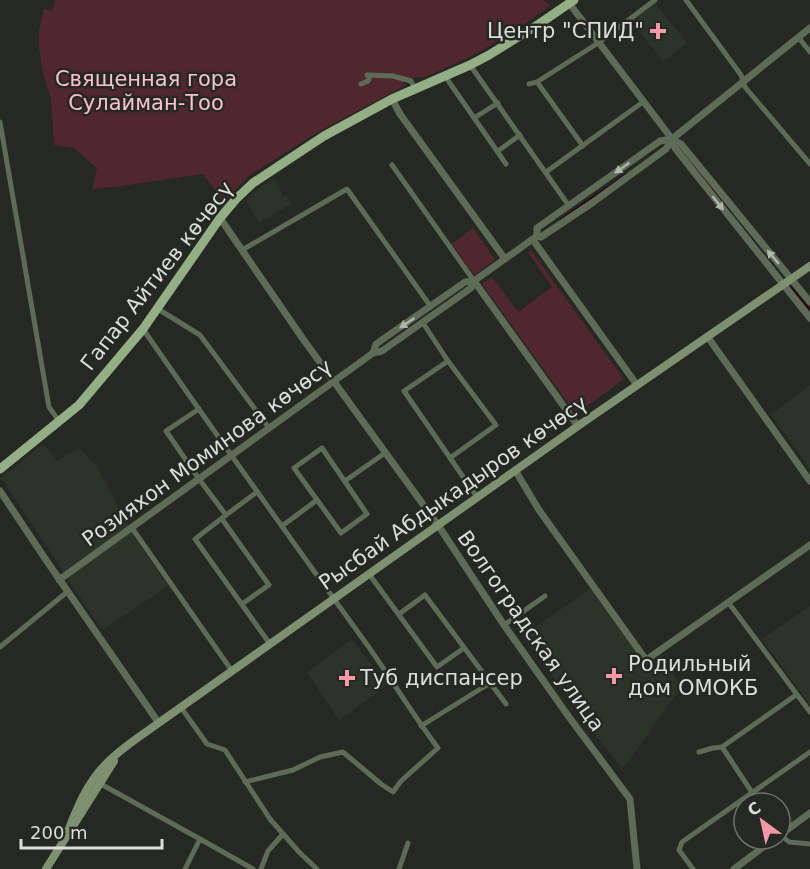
<svg xmlns="http://www.w3.org/2000/svg" width="810" height="869" font-family="'DejaVu Sans',sans-serif">
<rect width="100%" height="100%" fill="#252823"/>
<g fill="#2c3328">
<polygon points="654,2 687,43 663,61 629,19"/>
<polygon points="274,178 283,197 286,195 291,204 259,223 246,200 254,192"/>
<polygon points="810,385 810,469 771,414"/>
<polygon points="43,444 57,461 79,448 97,467 135,538 168,586 102,630 1,478"/>
<polygon points="590,589 645,664 660,655 683,688 666,707 635,753 622,769 522,636"/>
<polygon points="810,606 810,705 762,639"/>
<polygon points="352,639 387,685 339,720 307,672"/>
</g>
<g fill="#51272f">
<polygon points="55,0 544,0 550,6 510,34 470,57 423,78 416,77 403,83 406,85 318,132 250,175 221,204 220,197 203,174 114,187 92,189 97,168 74,148 54,145 51,99 43,73 39,48 39,30 44,8 52,11"/>
<polygon points="473,228 495,260 474,275 452,244"/>
<polygon points="531,250 624,379 576,414 482,284 492,277 518,312 552,287 528,252"/>
</g>
<g fill="none" stroke-linecap="round" stroke-linejoin="round">
<g stroke="#30010e" stroke-width="1.5">
<polyline points="694,165 731,213"/>
<polyline points="561,219 626,174"/>
<polyline points="791,287 810,310"/>
</g>
<g stroke="#5e6b57" stroke-width="5">
<polyline points="686,0 741,75 745,87 810,164"/>
<polyline points="799,38 810,52"/>
<polyline points="470,65 569,206"/>
<polyline points="367,75 393,76 411,81 415,89"/>
<polyline points="445,76 506,164"/>
<polyline points="537,82 583,146"/>
<polyline points="361,84 368,81 370,76"/>
<polyline points="529,84 537,82 598,43 655,0"/>
<polyline points="474,118 498,103"/>
<polyline points="0,122 49,407 59,421"/>
<polyline points="498,151 520,135"/>
<polyline points="392,165 474,281"/>
<polyline points="546,172 643,102"/>
<polyline points="242,250 347,189 431,307"/>
<polyline points="158,309 200,335 269,428"/>
<polyline points="423,323 448,361 496,425 450,458"/>
<path d="M 143,329 C 217,436 292,541 368,646 C 392,680 413,715 438,748 L 401,781 L 393,792 L 381,784 L 343,752 L 320,757 L 293,770 L 245,782"/>
<polyline points="448,361 404,391 477,497"/>
<polyline points="199,409 166,431 199,479 226,515"/>
<polygon points="322,448 367,514 341,533 294,468"/>
<polyline points="345,481 385,453"/>
<polyline points="257,492 226,515 195,539 270,644"/>
<polyline points="222,519 269,585 242,604"/>
<polyline points="282,526 317,500"/>
<polyline points="132,528 232,671"/>
<polyline points="369,574 437,667 464,648"/>
<polyline points="728,602 810,712"/>
<polyline points="399,614 425,595 506,704"/>
<polyline points="504,625 545,596"/>
<polyline points="0,647 67,592"/>
<polyline points="180,706 207,744 225,750 270,819 299,852 317,869"/>
<polyline points="421,726 490,683"/>
<polyline points="722,747 759,803"/>
<polyline points="699,752 713,748 722,747 796,695"/>
<polyline points="99,783 200,839"/>
<polyline points="780,834 789,842 810,844"/>
<polyline points="185,869 200,839 253,869"/>
<polyline points="261,869 268,851 283,834"/>
<polyline points="399,869 408,843"/>
<polyline points="693,869 679,850 682,842 810,752"/>
</g>
<g stroke="#5e6b57" stroke-width="7">
<polyline points="569,3 672,139 675,148 810,318"/>
<polyline points="392,99 400,114 505,259"/>
<polyline points="672,139 681,144 810,302"/>
<polyline points="220,218 303,339 438,525 504,625 569,717 630,799 637,869"/>
<polyline points="537,236 537,228 660,141 672,139"/>
<polyline points="533,240 637,385"/>
<polyline points="474,281 578,426"/>
<polyline points="707,336 810,481"/>
<polyline points="373,353 376,344 465,282 474,281 537,236 541,237 592,203 666,149 672,139 810,28"/>
<polyline points="515,470 539,510 646,660 810,545"/>
<polyline points="0,491 46,560 158,722"/>
<polyline points="59,580 373,353 382,351 471,288 474,281"/>
<polyline points="780,835 810,813"/>
<polyline points="734,869 774,839"/>
</g>
<g stroke="#7d9171" stroke-width="8">
<path d="M 66,836 C 76,811 85,786 104,766 C 113,756 125,747 136,739 L 578,426 L 810,266"/>
<polyline points="46,869 114,761"/>
</g>
<polyline stroke="#94ae85" stroke-width="9" points="0,469 79,405 143,329 220,218 236,199 253,183 324,136 392,99 470,65 489,55 539,24 574,0"/>
</g>
<defs><path id="oneway-solid" d="M-6-.8H1V-3.2L6.5 0L1 3.2V.8H-6Z" transform="scale(1.5)"/></defs>
<g fill="#afb6ac">
<use href="#oneway-solid" transform="translate(622 168) rotate(145)"/>
<use href="#oneway-solid" transform="translate(718 203) rotate(52)"/>
<use href="#oneway-solid" transform="translate(773 257) rotate(-130)"/>
<use href="#oneway-solid" transform="translate(407 323) rotate(146)"/>
</g>
<g fill="#f39aa8" stroke="#252823" stroke-width="2">
<path d="M655 22h6v6h6v6h-6v6h-6v-6h-6v-6h6z"/>
<path d="M611 667h6v6h6v6h-6v6h-6v-6h-6v-6h6z"/>
<path d="M344 669h6v6h6v6h-6v6h-6v-6h-6v-6h6z"/>
</g>
<g text-anchor="middle" stroke-width="5" stroke-linejoin="round" paint-order="stroke">
<g font-size="21" fill="#dbdeda" stroke="#252823" text-anchor="start">
<text x="644" y="38" text-anchor="end">Центр "СПИД"</text>
<text x="628" y="671">Родильный<tspan x="628" dy="24">дом ОМОКБ</tspan></text>
<text x="360" y="685">Туб диспансер</text>
</g>
<g font-size="21" fill="#f9c1c9" stroke="#252823">
<text x="146" y="86">Священная гора<tspan x="146" dy="24">Сулайман-Тоо</tspan></text>
</g>
<g font-size="21" fill="#dbdeda" stroke="#252823">
<text transform="translate(157 276) rotate(-52)" y="7">Гапар Айтиев көчөсү</text>
<text transform="translate(207 453) rotate(-36)" y="7">Розияхон Моминова көчөсү</text>
<text transform="translate(453 493) rotate(-35)" y="7">Рысбай Абдыкадыров көчөсү</text>
<text transform="translate(531 631) rotate(55)" y="7">Волгоградская улица</text>
</g>
</g>
<g transform="translate(762 821) rotate(327)"><circle r="28" fill="#252823" stroke="#6e716c" stroke-width="1.5"/>
<path d="M0-4.5L10 22L0 15L-10 22Z" fill="#f39aa8"/>
<text y="-9" font-size="16" font-weight="bold" text-anchor="middle" fill="#dbdeda">С</text>
</g>
<path d="M21 839v9h141v-9" fill="none" stroke="#dbdeda" stroke-width="3"/>
<text x="30" y="839" font-size="18" fill="#dbdeda" stroke="#252823" stroke-width="4.5" paint-order="stroke">200 m</text>
</svg>
